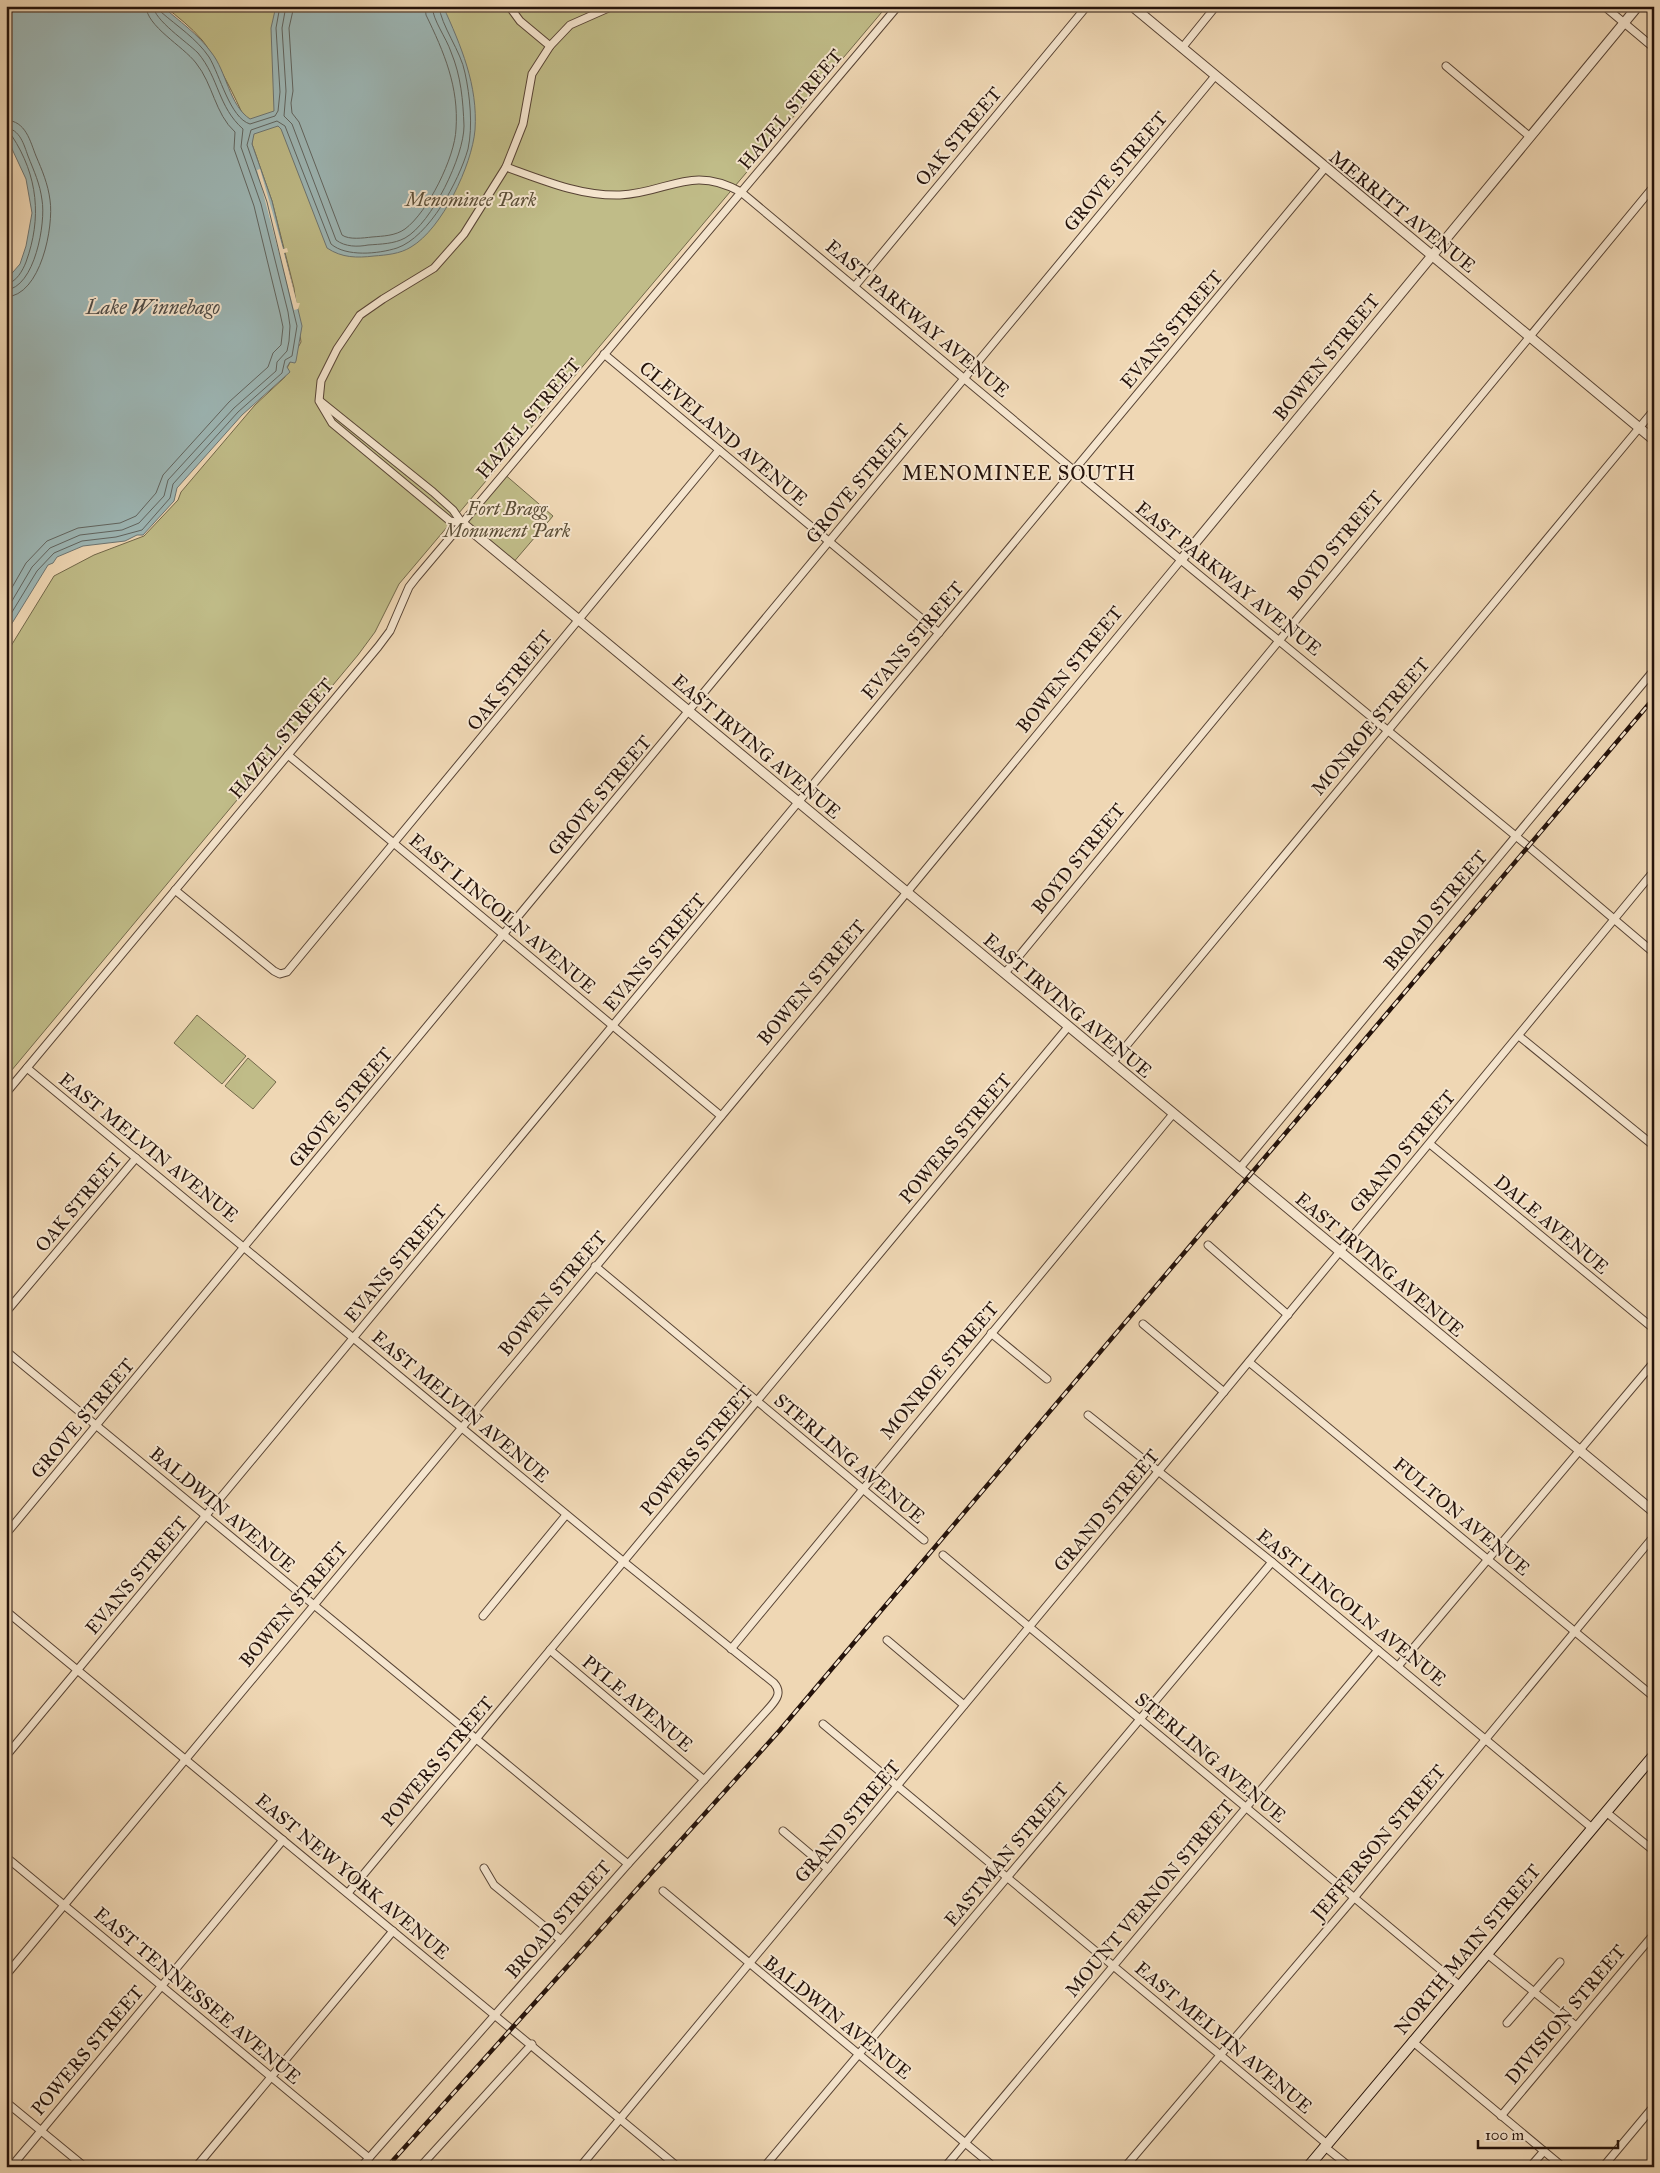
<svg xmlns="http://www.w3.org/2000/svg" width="1660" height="2173" font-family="'IM FELL Great Primer',serif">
<rect width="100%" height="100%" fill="#efd7b4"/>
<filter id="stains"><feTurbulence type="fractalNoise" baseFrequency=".004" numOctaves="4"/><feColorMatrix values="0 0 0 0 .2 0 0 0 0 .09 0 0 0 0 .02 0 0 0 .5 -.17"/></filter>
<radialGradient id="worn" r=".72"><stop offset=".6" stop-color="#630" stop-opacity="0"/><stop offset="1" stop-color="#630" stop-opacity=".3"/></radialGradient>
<g fill="#c0bc88" stroke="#72684a">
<path d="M 164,6 L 887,6 L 399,584 L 375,632 L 358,655 L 6,1077 L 6,654 L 54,576 L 94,555 L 144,536 L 178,500 L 181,492 L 255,405 L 285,377 L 287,368 L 301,342 L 294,288 L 272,201 L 252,144 C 255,132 212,51 202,40 C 191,27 178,17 164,6 Z"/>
<polygon points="503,473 553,516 512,564 462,523"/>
<polygon points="197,1015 246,1056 222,1084 174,1043"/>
<polygon points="248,1058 276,1082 253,1109 225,1086"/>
</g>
<path fill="#9db7b6" stroke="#6d7572" d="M 6,6 L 162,6 C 179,21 198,34 211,52 C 227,72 229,105 250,119 L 274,111 L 271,28 L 276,6 L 443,6 C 461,46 478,85 475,130 C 472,165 442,229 411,247 C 400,254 386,255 374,256 C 357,258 342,258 327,248 L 281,129 L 278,126 L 254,134 L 252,144 L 272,201 L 302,326 L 296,361 L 295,363 L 290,362 L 287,367 L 290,372 L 242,415 L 177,488 L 174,501 L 143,535 L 137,535 L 125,541 L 83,546 L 57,557 L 53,563 L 48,565 L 6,633 L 6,280 L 20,264 L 26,246 L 32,213 L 26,179 L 6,136 Z"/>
<polygon fill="#efd7b4" points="260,169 283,249 287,248 288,252 284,253 297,303 300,303 298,309 294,310 257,170"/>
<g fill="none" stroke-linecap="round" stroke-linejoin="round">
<g stroke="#616560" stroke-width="1">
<path d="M 159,6 L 161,12 C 177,26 197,39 209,57 C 220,75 230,118 250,124 L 275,116 L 278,111 L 280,92 L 276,28 L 280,6"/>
<path d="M 286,6 L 282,28 L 286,91 L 284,116 L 292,124 L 336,240 C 345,247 358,247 368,245 C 381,244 394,244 405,238 C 432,223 464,156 464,126 C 463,100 461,76 451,52 C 446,37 433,21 432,6"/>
<path d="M 294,6 L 289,28 L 293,91 L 291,103 L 292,113 L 299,122 L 342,235 C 349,240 363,238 372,237 C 383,236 395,236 405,229 C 428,212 455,157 456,129 C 459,87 444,52 426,15 L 425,6"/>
<path d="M 6,120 C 26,121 30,141 36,156 C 42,170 48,184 50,200 C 54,226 41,296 6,297"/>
<path d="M 6,128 C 20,129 24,145 28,156 C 34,171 40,184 42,200 C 46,222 35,288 6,290"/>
<path d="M 6,134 L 12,136 C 38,176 42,218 26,262 C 23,270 16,283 6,284"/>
<path d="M 6,598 L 26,563 L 47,541 L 78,528 L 120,523 L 136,516 L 156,493 L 163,475 L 229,402 L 268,367 L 273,353 L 281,345 L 283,327 L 280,313 L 254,206 L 234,149 L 235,132 C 215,114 213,84 196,63 C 183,46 146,26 146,6"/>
<path d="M 6,611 L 32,567 L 50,548 L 80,535 L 122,530 L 139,523 L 164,496 L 168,480 L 234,408 L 276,371 L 277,362 L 287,351 L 289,341 L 290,326 L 288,312 L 261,204 L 241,147 L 243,129 C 218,107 219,78 198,53 C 187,42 154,20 153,6"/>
<path d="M 6,622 L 37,571 L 54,553 L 82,541 L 116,537 L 142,530 L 170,498 L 173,484 L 238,412 L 282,373 L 285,360 L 292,356 L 297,326 L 267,202 L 247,145 L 251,130 L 277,121 L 285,126 L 331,244 C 346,257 378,254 397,248 C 429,237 459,181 468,149 C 473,126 470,96 465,73 C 461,51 441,26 439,6"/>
</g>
<defs>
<g id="minor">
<polyline points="509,6 520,21 550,46"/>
<polyline points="1604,6 1654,48"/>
<polyline points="1182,48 1216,6"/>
<polyline points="1446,66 1529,136"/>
<path d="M 506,167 C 542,180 580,196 620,195 C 668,193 691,164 741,192 L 1181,560 L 1529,847 L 1654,953"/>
<polyline points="855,286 1087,6"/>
<polyline points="604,354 939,633"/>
<polyline points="320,401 433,492 453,510 462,523"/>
<polyline points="462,523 450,521 332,423 319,401 321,381 337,349 360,315 383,299 434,268 464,234 506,167 523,124 532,74 550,46 570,25 613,6"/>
<polyline points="288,755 721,1116"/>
<polyline points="175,890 274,971 280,974 287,972 719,450"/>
<polyline points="1005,973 1654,186"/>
<polyline points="1519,1036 1654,1146"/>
<polyline points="1112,1063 1654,410"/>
<path d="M 27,1068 L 624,1562 L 774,1683 C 782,1692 777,1699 770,1707 L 628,1864 L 361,2167"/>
<polyline points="6,1093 378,647 390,631 409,587 416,578 898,6"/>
<polyline points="1430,1144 1654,1329"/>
<polyline points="1239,1169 1654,670"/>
<polyline points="1208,1245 1288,1315"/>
<polyline points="595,1266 924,1540"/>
<polyline points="6,1312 136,1158"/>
<polyline points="1143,1324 1224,1392"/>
<polyline points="991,1333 1047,1379"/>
<polyline points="6,1351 628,1864"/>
<polyline points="1249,1362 1654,1697"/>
<polyline points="1088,1415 1272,1562 1592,1828"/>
<polyline points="6,1534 1215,76"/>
<polyline points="943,1555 1459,1985"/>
<polyline points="6,1611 678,2167"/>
<polyline points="483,1616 566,1515"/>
<polyline points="887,1640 964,1705"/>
<polyline points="731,1649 1173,1114"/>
<polyline points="550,1650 704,1780"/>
<polyline points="1399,1665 1654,1362"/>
<polyline points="823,1724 1327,2144"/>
<polyline points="6,1756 1325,168"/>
<polyline points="1606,1812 1654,1851"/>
<polyline points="783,1831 828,1869"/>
<polyline points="6,1857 369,2158"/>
<polyline points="484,1868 494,1885 561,1940"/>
<polyline points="663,1891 994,2167"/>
<polyline points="348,1893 1068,1027"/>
<polyline points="1486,1953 1576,2026"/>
<polyline points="6,1975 823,994 1181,560"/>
<polyline points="1507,2023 1560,1962"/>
<polyline points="1412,2041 1563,2167"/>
<polyline points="6,2102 85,2167"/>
<polyline points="1501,2116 1654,1934"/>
<polyline points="1325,2147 1350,2167"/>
<polyline points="11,2167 283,1840"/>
<polyline points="196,2167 393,1931"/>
<polyline points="420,2167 532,2044"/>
<polyline points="580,2167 1119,1519 1654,871"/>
<polyline points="764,2167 1272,1562"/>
<polyline points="945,2167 1378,1650"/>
<polyline points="1125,2167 1354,1898 1654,1536"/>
<polyline points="1530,2167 1544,2151"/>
<polyline points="1603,2167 1654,2106"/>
</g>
<g id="tertiary">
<polyline points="1132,6 1654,440"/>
<polyline points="462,523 1654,1512"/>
<polyline points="1181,560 1638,6"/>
</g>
<polyline id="secondary" points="1308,2167 1654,1755"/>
</defs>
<use href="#minor" stroke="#584435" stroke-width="9"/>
<use href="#tertiary" stroke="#584435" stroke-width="11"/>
<use href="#secondary" stroke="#25130b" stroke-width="12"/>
<use href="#minor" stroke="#f5e5ce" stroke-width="7"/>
<use href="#tertiary" stroke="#f5e5ce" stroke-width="9"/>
<use href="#secondary" stroke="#f5e5ce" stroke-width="10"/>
<defs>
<polyline id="rail" points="387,2167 780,1730 1654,698"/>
</defs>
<use href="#rail" stroke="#25130b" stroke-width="4.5"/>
<use href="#rail" stroke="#f5e5ce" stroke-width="2.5" stroke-dasharray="8" stroke-linecap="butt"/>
</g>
<g text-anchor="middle" stroke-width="4" stroke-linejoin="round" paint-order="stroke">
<g font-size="19" fill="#25130b" stroke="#f5e5ce">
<text transform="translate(790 109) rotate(-50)" y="7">HAZEL STREET</text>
<text transform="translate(958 136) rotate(-50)" y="7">OAK STREET</text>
<text transform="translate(1115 171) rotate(-50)" y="7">GROVE STREET</text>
<text transform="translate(1403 211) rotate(39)" y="7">MERRITT AVENUE</text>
<text transform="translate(918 318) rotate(40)" y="7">EAST PARKWAY AVENUE</text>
<text transform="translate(1171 329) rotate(-50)" y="7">EVANS STREET</text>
<text transform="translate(1326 357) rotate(-51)" y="7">BOWEN STREET</text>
<text transform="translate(528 418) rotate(-50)" y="7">HAZEL STREET</text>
<text transform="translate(724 433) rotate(40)" y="7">CLEVELAND AVENUE</text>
<text transform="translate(857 483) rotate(-50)" y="7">GROVE STREET</text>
<text transform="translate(1335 545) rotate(-50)" y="7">BOYD STREET</text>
<text transform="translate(1229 578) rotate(39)" y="7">EAST PARKWAY AVENUE</text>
<text transform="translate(912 640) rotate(-50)" y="7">EVANS STREET</text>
<text transform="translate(1069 669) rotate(-51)" y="7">BOWEN STREET</text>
<text transform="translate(509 680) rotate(-51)" y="7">OAK STREET</text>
<text transform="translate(1370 726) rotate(-50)" y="7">MONROE STREET</text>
<text transform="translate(281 738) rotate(-50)" y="7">HAZEL STREET</text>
<text transform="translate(757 746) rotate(40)" y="7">EAST IRVING AVENUE</text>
<text transform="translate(599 795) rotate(-50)" y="7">GROVE STREET</text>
<text transform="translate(1078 858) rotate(-51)" y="7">BOYD STREET</text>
<text transform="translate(1435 910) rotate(-50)" y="7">BROAD STREET</text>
<text transform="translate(503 913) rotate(40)" y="7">EAST LINCOLN AVENUE</text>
<text transform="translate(654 952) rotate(-50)" y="7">EVANS STREET</text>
<text transform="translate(811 982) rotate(-50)" y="7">BOWEN STREET</text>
<text transform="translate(1068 1005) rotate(40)" y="7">EAST IRVING AVENUE</text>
<text transform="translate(340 1107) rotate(-50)" y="7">GROVE STREET</text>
<text transform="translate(955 1138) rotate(-50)" y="7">POWERS STREET</text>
<text transform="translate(149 1147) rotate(39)" y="7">EAST MELVIN AVENUE</text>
<text transform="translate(1402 1151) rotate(-50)" y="7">GRAND STREET</text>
<text transform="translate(78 1202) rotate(-50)" y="7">OAK STREET</text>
<text transform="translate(1552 1224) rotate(40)" y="7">DALE AVENUE</text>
<text transform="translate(395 1263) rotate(-50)" y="7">EVANS STREET</text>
<text transform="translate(1380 1264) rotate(40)" y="7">EAST IRVING AVENUE</text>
<text transform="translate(552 1293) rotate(-50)" y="7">BOWEN STREET</text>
<text transform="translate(939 1370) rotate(-50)" y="7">MONROE STREET</text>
<text transform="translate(461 1406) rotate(40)" y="7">EAST MELVIN AVENUE</text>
<text transform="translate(82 1418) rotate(-50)" y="7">GROVE STREET</text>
<text transform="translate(696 1450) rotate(-50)" y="7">POWERS STREET</text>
<text transform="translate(850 1458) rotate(40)" y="7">STERLING AVENUE</text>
<text transform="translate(223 1509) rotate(40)" y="7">BALDWIN AVENUE</text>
<text transform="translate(1106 1510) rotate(-50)" y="7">GRAND STREET</text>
<text transform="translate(1462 1516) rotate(40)" y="7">FULTON AVENUE</text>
<text transform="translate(136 1575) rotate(-50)" y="7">EVANS STREET</text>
<text transform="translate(293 1604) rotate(-50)" y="7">BOWEN STREET</text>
<text transform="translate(1352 1607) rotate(39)" y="7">EAST LINCOLN AVENUE</text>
<text transform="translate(638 1703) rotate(40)" y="7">PYLE AVENUE</text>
<text transform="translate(1211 1757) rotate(40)" y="7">STERLING AVENUE</text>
<text transform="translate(437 1761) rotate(-50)" y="7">POWERS STREET</text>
<text transform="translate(847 1821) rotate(-50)" y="7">GRAND STREET</text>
<text transform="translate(1378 1842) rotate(-50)" y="7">JEFFERSON STREET</text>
<text transform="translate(1006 1854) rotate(-50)" y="7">EASTMAN STREET</text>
<text transform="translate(353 1876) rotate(40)" y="7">EAST NEW YORK AVENUE</text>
<text transform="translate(1149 1898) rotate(-50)" y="7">MOUNT VERNON STREET</text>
<text transform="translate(558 1919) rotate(-49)" y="7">BROAD STREET</text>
<text transform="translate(1467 1949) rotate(-50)" y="7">NORTH MAIN STREET</text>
<text transform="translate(198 1995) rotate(40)" y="7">EAST TENNESSEE AVENUE</text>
<text transform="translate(1565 2014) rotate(-50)" y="7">DIVISION STREET</text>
<text transform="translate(838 2017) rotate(39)" y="7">BALDWIN AVENUE</text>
<text transform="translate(1224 2037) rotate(40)" y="7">EAST MELVIN AVENUE</text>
<text transform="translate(87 2050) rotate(-50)" y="7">POWERS STREET</text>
</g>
<g font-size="19" font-style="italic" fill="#5b4e37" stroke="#f5e5ce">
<text x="471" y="206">Menominee Park</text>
<text x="507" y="515">Fort Bragg<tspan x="507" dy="22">Monument Park</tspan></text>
</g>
<g font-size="20" font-style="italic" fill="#4f4c47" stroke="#f5e5ce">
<text x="153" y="314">Lake Winnebago</text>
</g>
<g font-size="20" letter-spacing="1" fill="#25130b" stroke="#f5e5ce">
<text x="1019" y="480">MENOMINEE SOUTH</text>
</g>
</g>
<rect width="1660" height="2173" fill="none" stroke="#efd7b4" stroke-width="25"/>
<rect x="8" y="8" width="1645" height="2158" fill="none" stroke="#25130b" stroke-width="2.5"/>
<rect x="12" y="12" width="1635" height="2148" fill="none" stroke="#25130b"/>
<path d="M1478 2140v8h140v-8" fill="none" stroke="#25130b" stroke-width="2.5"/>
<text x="1485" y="2140" font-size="15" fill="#25130b" stroke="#f5e5ce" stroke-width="4" paint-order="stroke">100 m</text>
<rect width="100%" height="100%" filter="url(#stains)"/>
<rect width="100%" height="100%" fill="url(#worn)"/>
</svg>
